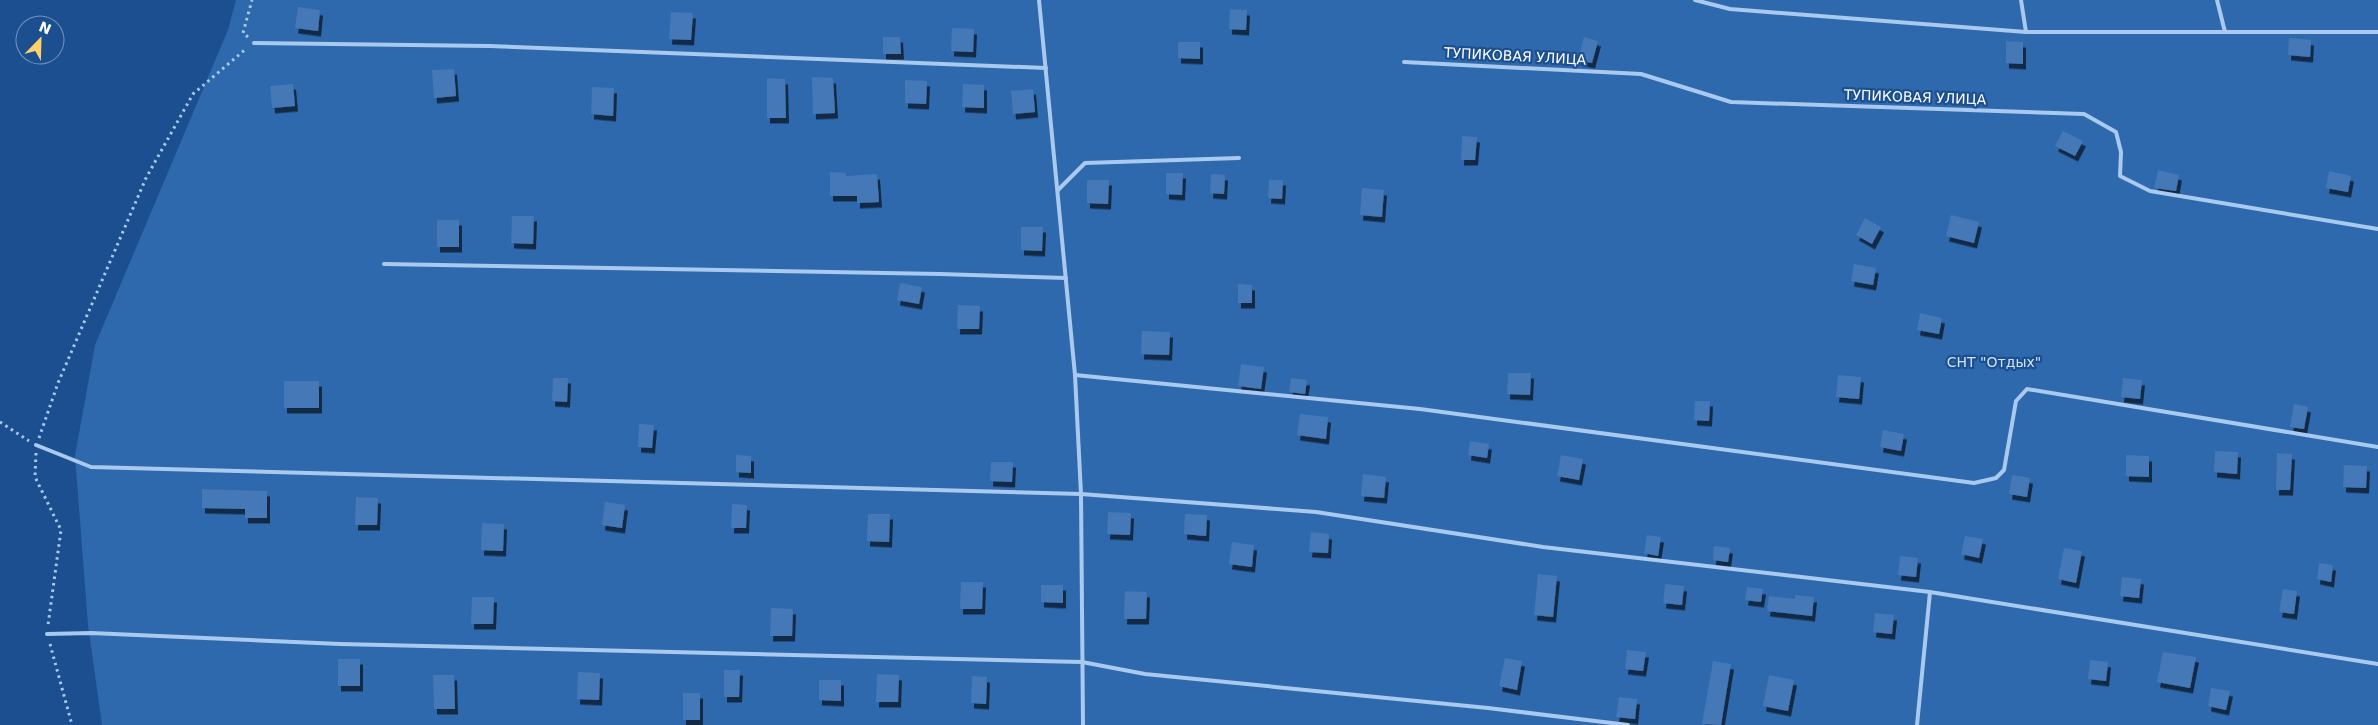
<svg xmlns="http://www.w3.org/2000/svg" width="2378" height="725" font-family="'DejaVu Sans',sans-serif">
<defs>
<filter id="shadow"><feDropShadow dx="3" dy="5.5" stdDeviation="0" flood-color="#0009"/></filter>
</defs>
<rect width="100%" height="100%" fill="#1b4f8f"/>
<polygon fill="#2e69ad" points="236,0 2378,0 2378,725 102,725 88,625 75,456 95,345 228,30"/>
<g fill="#4478b7" filter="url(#shadow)">
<polygon points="298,7 320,10 318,31 295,28"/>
<polygon points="1230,9 1247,10 1246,30 1229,29"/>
<polygon points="671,12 693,13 691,40 669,39"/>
<polygon points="952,28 974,29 973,52 951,51"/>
<polygon points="883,37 900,37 901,54 883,54"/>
<polygon points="1584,37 1598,41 1592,63 1578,60"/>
<polygon points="2289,38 2311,40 2310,57 2288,55"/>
<polygon points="2006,41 2023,42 2023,64 2006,63"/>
<polygon points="1178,42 1200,42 1200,59 1178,58"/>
<polygon points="454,69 456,96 434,98 432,70"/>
<polygon points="812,77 833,78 835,113 813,114"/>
<polygon points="767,78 785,79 786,118 767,118"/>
<polygon points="905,80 927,81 926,104 905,103"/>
<polygon points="293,84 295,106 272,108 270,86"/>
<polygon points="963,84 984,85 984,108 962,107"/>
<polygon points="592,87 614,88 613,116 591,114"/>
<polygon points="1033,89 1035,112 1013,114 1011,91"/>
<polygon points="2063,131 2083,141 2075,156 2055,146"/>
<polygon points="1462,136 1477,137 1475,160 1461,160"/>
<polygon points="2158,170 2179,175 2176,191 2154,188"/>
<polygon points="2329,171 2351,176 2348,192 2326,188"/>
<polygon points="830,172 846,173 846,176 877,174 879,202 857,203 857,196 830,196"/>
<polygon points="1166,173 1183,173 1182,195 1166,194"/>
<polygon points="1211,174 1225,175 1224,194 1210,193"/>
<polygon points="1087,180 1109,180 1108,204 1087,203"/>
<polygon points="1269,180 1283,180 1282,199 1268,198"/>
<polygon points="1362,188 1384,190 1382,217 1360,215"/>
<polygon points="1951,215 1979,222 1974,243 1946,236"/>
<polygon points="512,216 534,216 533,244 511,243"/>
<polygon points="1865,218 1881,227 1872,244 1856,235"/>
<rect x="437" y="220" width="22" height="27"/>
<polygon points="1021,227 1043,227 1042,251 1021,250"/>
<polygon points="1854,264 1876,268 1873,285 1851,281"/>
<polygon points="900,283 922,287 919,304 897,300"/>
<polygon points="1238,284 1252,285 1252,303 1238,303"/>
<polygon points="958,305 980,306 979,329 957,329"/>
<polygon points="1920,313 1942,318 1939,334 1917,330"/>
<polygon points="1142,331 1170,332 1169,355 1141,354"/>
<polygon points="1241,364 1264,367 1261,389 1238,386"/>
<polygon points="1508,373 1531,373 1530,395 1507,394"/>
<polygon points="1838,375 1861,377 1859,399 1836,397"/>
<polygon points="553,378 568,378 567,402 552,401"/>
<polygon points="1291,378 1307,380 1305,394 1289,392"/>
<polygon points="2123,378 2142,380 2140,399 2121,397"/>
<rect x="284" y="381" width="35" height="27"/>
<polygon points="1695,401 1710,401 1709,421 1694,420"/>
<polygon points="2294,404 2308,407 2304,429 2290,427"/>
<polygon points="1300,414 1328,417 1326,439 1297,435"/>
<polygon points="639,424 654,425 652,448 638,447"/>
<polygon points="1883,430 1904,434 1901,451 1880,447"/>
<polygon points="1470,441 1489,444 1487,458 1468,455"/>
<polygon points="2215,451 2238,452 2237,474 2214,472"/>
<polygon points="2277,453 2292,454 2290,490 2276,490"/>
<polygon points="736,455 751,456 751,473 736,472"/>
<polygon points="1561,455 1583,459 1579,480 1557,476"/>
<polygon points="2126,455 2149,456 2149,477 2126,476"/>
<polygon points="991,462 1013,462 1012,482 990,481"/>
<polygon points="2344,465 2367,466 2366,488 2343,487"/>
<polygon points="1363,474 1386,477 1384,498 1361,496"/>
<polygon points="2012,475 2030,478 2027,497 2009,494"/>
<polygon points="202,489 267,491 267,518 245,518 245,509 202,508"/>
<polygon points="356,497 378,498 377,525 355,525"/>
<polygon points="605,502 625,505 622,528 602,525"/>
<polygon points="732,504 747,505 746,528 731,528"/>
<polygon points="1108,512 1131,513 1130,535 1107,534"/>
<polygon points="868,514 890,514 889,542 867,541"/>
<polygon points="1185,514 1207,515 1206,536 1184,534"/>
<polygon points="482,523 504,524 503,551 481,550"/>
<polygon points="1311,532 1329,534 1328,553 1309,552"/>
<polygon points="1647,535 1661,537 1658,556 1644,553"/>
<polygon points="1965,536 1983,539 1979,558 1961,554"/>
<polygon points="1232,542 1254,545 1252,567 1229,564"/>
<polygon points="1714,546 1730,548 1728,562 1713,560"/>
<polygon points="2064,548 2082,551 2076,583 2058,579"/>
<polygon points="1900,556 1918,558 1916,577 1898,575"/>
<polygon points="2319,563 2333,565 2331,582 2317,579"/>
<polygon points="1538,574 1557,576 1553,617 1534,615"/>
<polygon points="2122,577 2141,579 2139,598 2120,596"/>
<polygon points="961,582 983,582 982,609 960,609"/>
<polygon points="1665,584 1684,586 1682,605 1663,603"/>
<polygon points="1041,585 1063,585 1063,603 1041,602"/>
<polygon points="1747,587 1763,589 1761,602 1745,600"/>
<polygon points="2283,589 2297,591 2294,614 2279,612"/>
<polygon points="1125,591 1147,592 1146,619 1124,619"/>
<polygon points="1795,595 1814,597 1812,616 1767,611 1769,596 1795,599"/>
<polygon points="472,597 494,597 493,624 471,624"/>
<polygon points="771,608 793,609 792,636 770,636"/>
<polygon points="1875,613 1894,615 1892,634 1873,632"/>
<polygon points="1627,650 1646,652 1643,671 1625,669"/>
<polygon points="2163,652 2196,657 2190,688 2157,682"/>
<polygon points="1505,658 1522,661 1517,690 1499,686"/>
<rect x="338" y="659" width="22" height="27"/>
<polygon points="2090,660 2108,662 2106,681 2088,679"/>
<polygon points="1713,661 1731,664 1721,725 1702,724"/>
<polygon points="724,670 740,670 739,697 724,697"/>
<polygon points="578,672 600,673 599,700 577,699"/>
<polygon points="877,674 899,675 898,702 876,702"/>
<polygon points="433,675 454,675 455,709 434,709"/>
<polygon points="1769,675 1794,680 1788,711 1763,706"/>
<polygon points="972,676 987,677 986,704 971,703"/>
<polygon points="819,680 841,680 841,701 819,700"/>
<polygon points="2211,688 2230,691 2226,710 2208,706"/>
<rect x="683" y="693" width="17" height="27"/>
<polygon points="1619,697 1637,699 1635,719 1616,717"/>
</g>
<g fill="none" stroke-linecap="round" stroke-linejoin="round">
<g stroke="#a9c9ee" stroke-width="3" stroke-dasharray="2.5 4" stroke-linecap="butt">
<polyline points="248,37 243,33 252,0"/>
<polyline points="0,422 29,441"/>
<polyline points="39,438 58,383 146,178 193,94 247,48"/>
<polyline points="36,453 35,477 61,530 48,625"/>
<polyline points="50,644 72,725"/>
</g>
<g stroke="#a9c9ee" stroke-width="4">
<polyline points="1039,0 1075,375 1081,494 1083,725"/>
<polyline points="1695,0 1730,9 2026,32 2378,32"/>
<polyline points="2021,0 2026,32"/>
<polyline points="2217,0 2225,32"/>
<polyline points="254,43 489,46 1046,68"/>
<polyline points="1404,62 1641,74 1731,102 2084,114 2116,132 2121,152 2120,176 2150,191 2378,229"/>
<polyline points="1058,190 1085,163 1239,158"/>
<polyline points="384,264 940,274 1066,278"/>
<polyline points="1075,375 1420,409 1974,483 1996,478 2004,470 2016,401 2027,389 2378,447"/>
<polyline points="36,445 91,467 1081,494 1316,512 1543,547 1930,592 2378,664"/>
<polyline points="47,634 91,633 340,644 1082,662 1145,674 1488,708 1628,725"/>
<polyline points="1917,725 1930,592"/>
</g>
</g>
<g text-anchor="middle" stroke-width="4.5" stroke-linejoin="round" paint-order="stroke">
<g font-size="14" fill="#fff" stroke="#1b4f8f">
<text transform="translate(1515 56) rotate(3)" y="5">ТУПИКОВАЯ УЛИЦА</text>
<text transform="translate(1915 97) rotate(2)" y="5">ТУПИКОВАЯ УЛИЦА</text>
</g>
<g font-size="14" fill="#cfe3fa" stroke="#1b4f8f">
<text x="1994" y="367">СНТ "Отдых"</text>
</g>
</g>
<g transform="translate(40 40) rotate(23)"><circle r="24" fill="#1b4f8f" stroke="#7695bc"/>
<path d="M0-4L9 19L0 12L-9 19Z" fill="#ffd166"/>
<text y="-8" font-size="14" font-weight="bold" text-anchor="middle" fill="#ffffff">N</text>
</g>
</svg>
